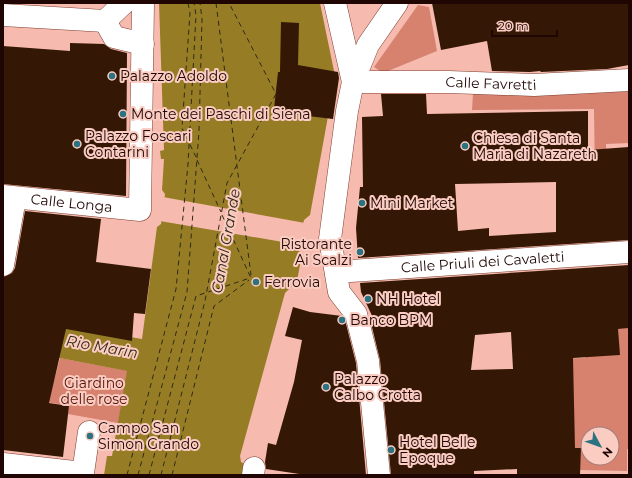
<svg xmlns="http://www.w3.org/2000/svg" width="632" height="478" font-family="Montserrat,sans-serif">
<rect width="100%" height="100%" fill="#f6bbae"/>
<g fill="#d7816f" fill-rule="evenodd">
<polygon points="418,5 429,7 437,51 383,73 374,67"/>
<polygon points="629,91 629,143 606,144 606,179 595,178 594,109 472,110 473,94"/>
<path d="M 629,328 L 629,449 L 627,449 L 627,471 L 579,470 L 541,359 L 585,358 L 583,331 ZM 588,434 L 612,434 L 612,458 L 588,458 Z"/>
<polygon points="60,358 128,371 118,423 68,414 69,406 47,402 51,381 54,381"/>
</g>
<polygon fill="#967d25" points="159,3 320,3 334,71 327,122 310,215 304,220 298,246 298,250 302,254 297,281 285,293 240,456 241,462 246,465 244,475 104,475 107,456 112,456 127,371 3,347 3,315 142,339 157,227 161,224 165,194 162,190 164,159 161,159 160,151 164,150"/>
<polygon fill="#f6bbae" points="163,197 305,223 300,245 160,221"/>
<g fill="none" stroke-linecap="round" stroke-linejoin="round">
<g stroke="#2f2916" stroke-width="1" stroke-dasharray="5 4" stroke-linecap="butt">
<polyline points="188,3 190,13 182,128 196,157"/>
<polyline points="216,3 251,275"/>
<polyline points="197,160 221,212"/>
<polyline points="222,215 251,278"/>
<polyline points="127,475 176,289 188,164 196,15 194,3"/>
<polyline points="138,475 187,292 199,131 202,19 200,3"/>
<polyline points="149,475 196,296 250,278"/>
<polyline points="161,475 205,301 227,183 276,94 229,3"/>
<polyline points="172,475 214,306 249,280"/>
</g>
</g>
<g fill="#341805" fill-rule="evenodd">
<polygon points="432,3 629,3 629,65 607,69 541,72 540,71 530,72 492,71 487,41 441,50"/>
<polygon points="281,22 299,23 298,65 338,72 339,78 333,119 291,114 291,119 273,118 278,72 280,72"/>
<polygon points="70,43 104,44 111,49 127,53 126,196 3,184 3,46 70,51"/>
<path d="M 381,94 L 426,94 L 427,114 L 588,111 L 588,150 L 629,147 L 629,240 L 358,258 L 356,228 L 360,187 L 363,187 L 362,117 L 383,116 ZM 556,182 L 556,232 L 489,236 L 489,228 L 458,231 L 455,184 Z"/>
<polygon points="25,211 101,219 96,262 151,269 145,314 134,313 132,341 66,329 49,403 69,406 63,457 3,450 3,277 12,273 15,268"/>
<path d="M 629,265 L 629,328 L 618,329 L 620,355 L 573,358 L 575,448 L 581,448 L 580,475 L 517,475 L 517,469 L 474,471 L 474,475 L 391,475 L 380,360 L 370,319 L 374,320 L 361,292 L 360,283 ZM 511,332 L 513,369 L 471,370 L 475,335 Z"/>
<polygon points="293,307 310,312 342,316 345,320 356,363 366,475 306,475 266,469 265,462 268,443 276,445 294,382 302,340 285,336"/>
</g>
<g fill="none" stroke-linecap="round" stroke-linejoin="round">
<defs>
<g id="street">
<polyline points="335,3 353,82"/>
<polyline points="3,15 105,21 124,3"/>
<polyline points="105,21 114,37 143,44"/>
<path id="s1" d="M 353,82 L 449,82 L 534,85 L 629,80"/>
<path id="s2" d="M 3,196 L 140,210 L 143,3"/>
<polyline points="3,265 15,198"/>
<path id="s3" d="M 336,272 L 629,252"/>
<polyline points="3,464 83,473 89,432"/>
<polyline points="253,475 254,468"/>
<polyline points="379,475 368,361 356,314 339,292 330,239 347,111 353,82 368,45 397,3"/>
</g>
</defs>
<use href="#street" stroke="#7c3e31" stroke-width="23"/>
<use href="#street" stroke="#fff" stroke-width="22"/>
</g>
<g fill="#2c7280" stroke="#faccc2" stroke-width="1.5">
<circle cx="112" cy="76" r="4"/>
<circle cx="123" cy="114" r="4"/>
<circle cx="77" cy="144" r="4"/>
<circle cx="465" cy="146" r="4"/>
<circle cx="362" cy="203" r="4"/>
<circle cx="360" cy="252" r="4"/>
<circle cx="256" cy="282" r="4"/>
<circle cx="368" cy="299" r="4"/>
<circle cx="342" cy="320" r="4"/>
<circle cx="326" cy="387" r="4"/>
<circle cx="90" cy="436" r="4"/>
<circle cx="391" cy="450" r="4"/>
</g>
<g text-anchor="middle" stroke-width="4" stroke-linejoin="round" paint-order="stroke">
<g font-size="14" fill="#1f0603" stroke="#faccc2" text-anchor="start">
<text x="120" y="81">Palazzo Adoldo</text>
<text x="131" y="119">Monte dei Paschi di Siena</text>
<text x="85" y="141">Palazzo Foscari<tspan x="85" dy="16">Contarini</tspan></text>
<text x="473" y="143">Chiesa di Santa<tspan x="473" dy="16">Maria di Nazareth</tspan></text>
<text x="370" y="208">Mini Market</text>
<text x="352" y="249" text-anchor="end">Ristorante<tspan x="352" dy="16">Ai Scalzi</tspan></text>
<text x="264" y="287">Ferrovia</text>
<text x="376" y="304">NH Hotel</text>
<text x="350" y="325">Banco BPM</text>
<text x="334" y="384">Palazzo<tspan x="334" dy="16">Calbo Crotta</tspan></text>
<text x="98" y="433">Campo San<tspan x="98" dy="16">Simon Grando</tspan></text>
<text x="399" y="447">Hotel Belle<tspan x="399" dy="16">Epoque</tspan></text>
</g>
<g font-size="14" fill="#1f0603" stroke="#faccc2">
<text dy="5" stroke="none"><textPath href="#s1" startOffset="138">Calle Favretti</textPath></text>
<text dy="5" stroke="none"><textPath href="#s2" startOffset="69">Calle Longa</textPath></text>
<text dy="5" stroke="none"><textPath href="#s3" startOffset="147">Calle Priuli dei Cavaletti</textPath></text>
</g>
<g font-size="14" fill="#561408" stroke="#faccc2">
<text x="94" y="388">Giardino<tspan x="94" dy="16">delle rose</tspan></text>
</g>
<g font-size="15" font-style="italic" fill="#2f2916" stroke="#faccc2">
<text transform="translate(226 241) rotate(-80)" y="5">Canal Grande</text>
<text transform="translate(102 347) rotate(10)" y="5">Rio Marin</text>
</g>
</g>
<rect width="632" height="478" fill="none" stroke="#1f0603" stroke-width="8"/>
<g transform="translate(600 446) rotate(131)"><circle r="19" fill="#faccc2" stroke="#a27d76"/>
<path d="M0-3L7 15L0 10L-7 15Z" fill="#2c7280"/>
<text y="-6" font-size="11" font-weight="bold" text-anchor="middle" fill="#1f0603">N</text>
</g>
<path d="M492 30v6h65v-6" fill="none" stroke="#1f0603" stroke-width="2"/>
<text x="498" y="30" font-size="12" fill="#1f0603" stroke="#faccc2" stroke-width="3" paint-order="stroke">20 m</text>
</svg>
